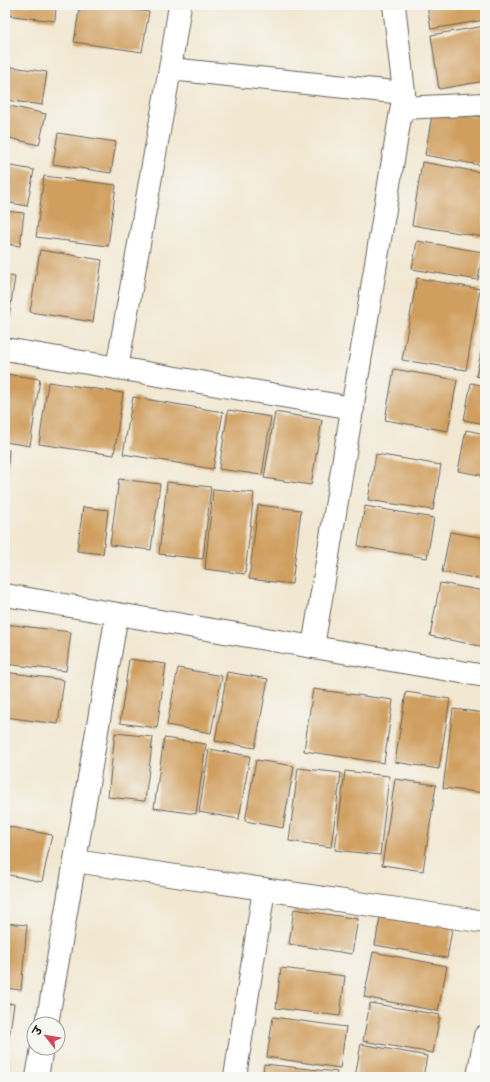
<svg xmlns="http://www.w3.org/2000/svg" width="490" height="1082" font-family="'Playpen Sans','Playpen Sans Deva',sans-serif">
<rect width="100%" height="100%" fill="#f6f6f2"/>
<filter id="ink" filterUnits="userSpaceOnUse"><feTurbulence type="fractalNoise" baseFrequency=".025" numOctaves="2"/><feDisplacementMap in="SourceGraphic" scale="8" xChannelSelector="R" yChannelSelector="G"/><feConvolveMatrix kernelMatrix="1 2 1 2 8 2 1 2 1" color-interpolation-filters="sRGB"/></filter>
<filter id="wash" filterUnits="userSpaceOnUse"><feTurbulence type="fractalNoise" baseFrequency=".012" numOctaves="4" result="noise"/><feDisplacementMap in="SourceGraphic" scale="16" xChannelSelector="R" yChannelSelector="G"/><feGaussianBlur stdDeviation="0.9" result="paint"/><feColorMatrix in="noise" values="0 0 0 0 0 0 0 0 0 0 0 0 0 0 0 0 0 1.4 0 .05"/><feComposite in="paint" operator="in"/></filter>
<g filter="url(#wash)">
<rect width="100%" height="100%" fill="#f2e8d2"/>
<g id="blocks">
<g fill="#d09f5f">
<polygon points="5,5 56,5 55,21 5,15"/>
<polygon points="80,5 105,5 149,12 142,52 74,42"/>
<polygon points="427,5 485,5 485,20 431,29"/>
<polygon points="485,26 485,81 439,89 431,35"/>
<polygon points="5,66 47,72 42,105 5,100"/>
<polygon points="5,105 46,114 39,145 5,137"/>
<polygon points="433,109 485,118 485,166 425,155"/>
<polygon points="58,133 116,142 111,173 53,164"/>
<polygon points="422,162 485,173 484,237 412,225"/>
<polygon points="5,165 34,170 27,206 5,202"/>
<polygon points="44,176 116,185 108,246 36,237"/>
<polygon points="5,211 24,213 20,246 5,244"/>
<polygon points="417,241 483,252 478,280 412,269"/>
<polygon points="40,250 102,260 93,322 30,312"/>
<polygon points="5,275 15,277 9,317 5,316"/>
<polygon points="417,278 480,289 466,370 402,360"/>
<polygon points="481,352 485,353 485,378 476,376"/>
<polygon points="394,369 457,380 448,431 385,420"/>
<polygon points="5,374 40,379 30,446 5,442"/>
<polygon points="48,382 123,393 114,455 39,444"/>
<polygon points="471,383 485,386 485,424 464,420"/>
<polygon points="133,397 223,412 213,469 123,454"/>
<polygon points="228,410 271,417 262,475 219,469"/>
<polygon points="275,412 322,420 311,485 264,478"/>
<polygon points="466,430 485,434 485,476 458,471"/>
<polygon points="5,450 9,450 6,491 5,491"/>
<polygon points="376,454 441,465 433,510 368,500"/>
<polygon points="119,479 160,484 151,550 110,545"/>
<polygon points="167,482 211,487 203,559 159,554"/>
<polygon points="213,489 254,493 245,574 205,569"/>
<polygon points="258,505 301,510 292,584 249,579"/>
<polygon points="365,506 434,518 427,558 358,546"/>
<polygon points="83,507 108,510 103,554 77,551"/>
<polygon points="450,532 485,538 485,580 442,572"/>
<polygon points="440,583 485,591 485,647 430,636"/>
<polygon points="5,624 71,632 66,671 5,664"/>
<polygon points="129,659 166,664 157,728 120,723"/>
<polygon points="178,668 222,676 211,733 167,725"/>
<polygon points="5,672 64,680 58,724 5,717"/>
<polygon points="227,672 268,679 255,748 215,741"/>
<polygon points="313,689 393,700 384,763 304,751"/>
<polygon points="406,692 450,699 439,769 395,762"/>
<polygon points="453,709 485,713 485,793 443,788"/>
<polygon points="115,733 153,737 145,801 108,797"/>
<polygon points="164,738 206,744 196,814 154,808"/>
<polygon points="209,749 250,756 239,819 199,812"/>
<polygon points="256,760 294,766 283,828 245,821"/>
<polygon points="298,768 341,773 331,847 289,841"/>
<polygon points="345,771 389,776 380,855 335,850"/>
<polygon points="395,779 436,785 423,871 382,865"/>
<polygon points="5,826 52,835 42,882 5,874"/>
<polygon points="294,909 358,919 352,954 289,944"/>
<polygon points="381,912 453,924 447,958 375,945"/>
<polygon points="5,923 27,925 21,990 5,988"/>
<polygon points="373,952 447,966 438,1011 364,997"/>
<polygon points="281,968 345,976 340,1016 276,1008"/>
<polygon points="5,1003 14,1004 7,1051 5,1050"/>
<polygon points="370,1003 440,1015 433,1053 363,1041"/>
<polygon points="273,1017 346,1027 340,1068 267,1057"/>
<polygon points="361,1044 427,1056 423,1077 355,1077"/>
<polygon points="5,1061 10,1062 7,1077 5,1077"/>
<polygon points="264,1064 337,1072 336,1077 263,1077"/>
</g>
</g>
</g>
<g filter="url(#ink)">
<use href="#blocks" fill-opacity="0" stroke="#67635c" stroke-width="1"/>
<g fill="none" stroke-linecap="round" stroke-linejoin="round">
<defs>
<g id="street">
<polyline points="170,69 404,93"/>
<polyline points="402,108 485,104"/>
<polyline points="5,349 353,408"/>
<polyline points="117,368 170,69 180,5"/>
<polyline points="5,595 485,676"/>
<polyline points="313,647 404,93 394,5"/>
<polyline points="75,861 485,922"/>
<polyline points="47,1024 117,614"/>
<polyline points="37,1077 42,1048"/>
<polyline points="235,1077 264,889"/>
<polyline points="478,1077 485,1036"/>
</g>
</defs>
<use href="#street" stroke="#67635c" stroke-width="24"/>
<use href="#street" stroke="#fff" stroke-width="22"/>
</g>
</g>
<rect width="490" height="1082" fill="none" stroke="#f6f6f2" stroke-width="20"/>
<g transform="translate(46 1036) rotate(301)"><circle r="19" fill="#f6f6f2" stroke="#9f9f9c"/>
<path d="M0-3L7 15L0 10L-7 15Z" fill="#d1495b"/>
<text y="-6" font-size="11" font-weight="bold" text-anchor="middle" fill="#1c1c1c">उ</text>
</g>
</svg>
